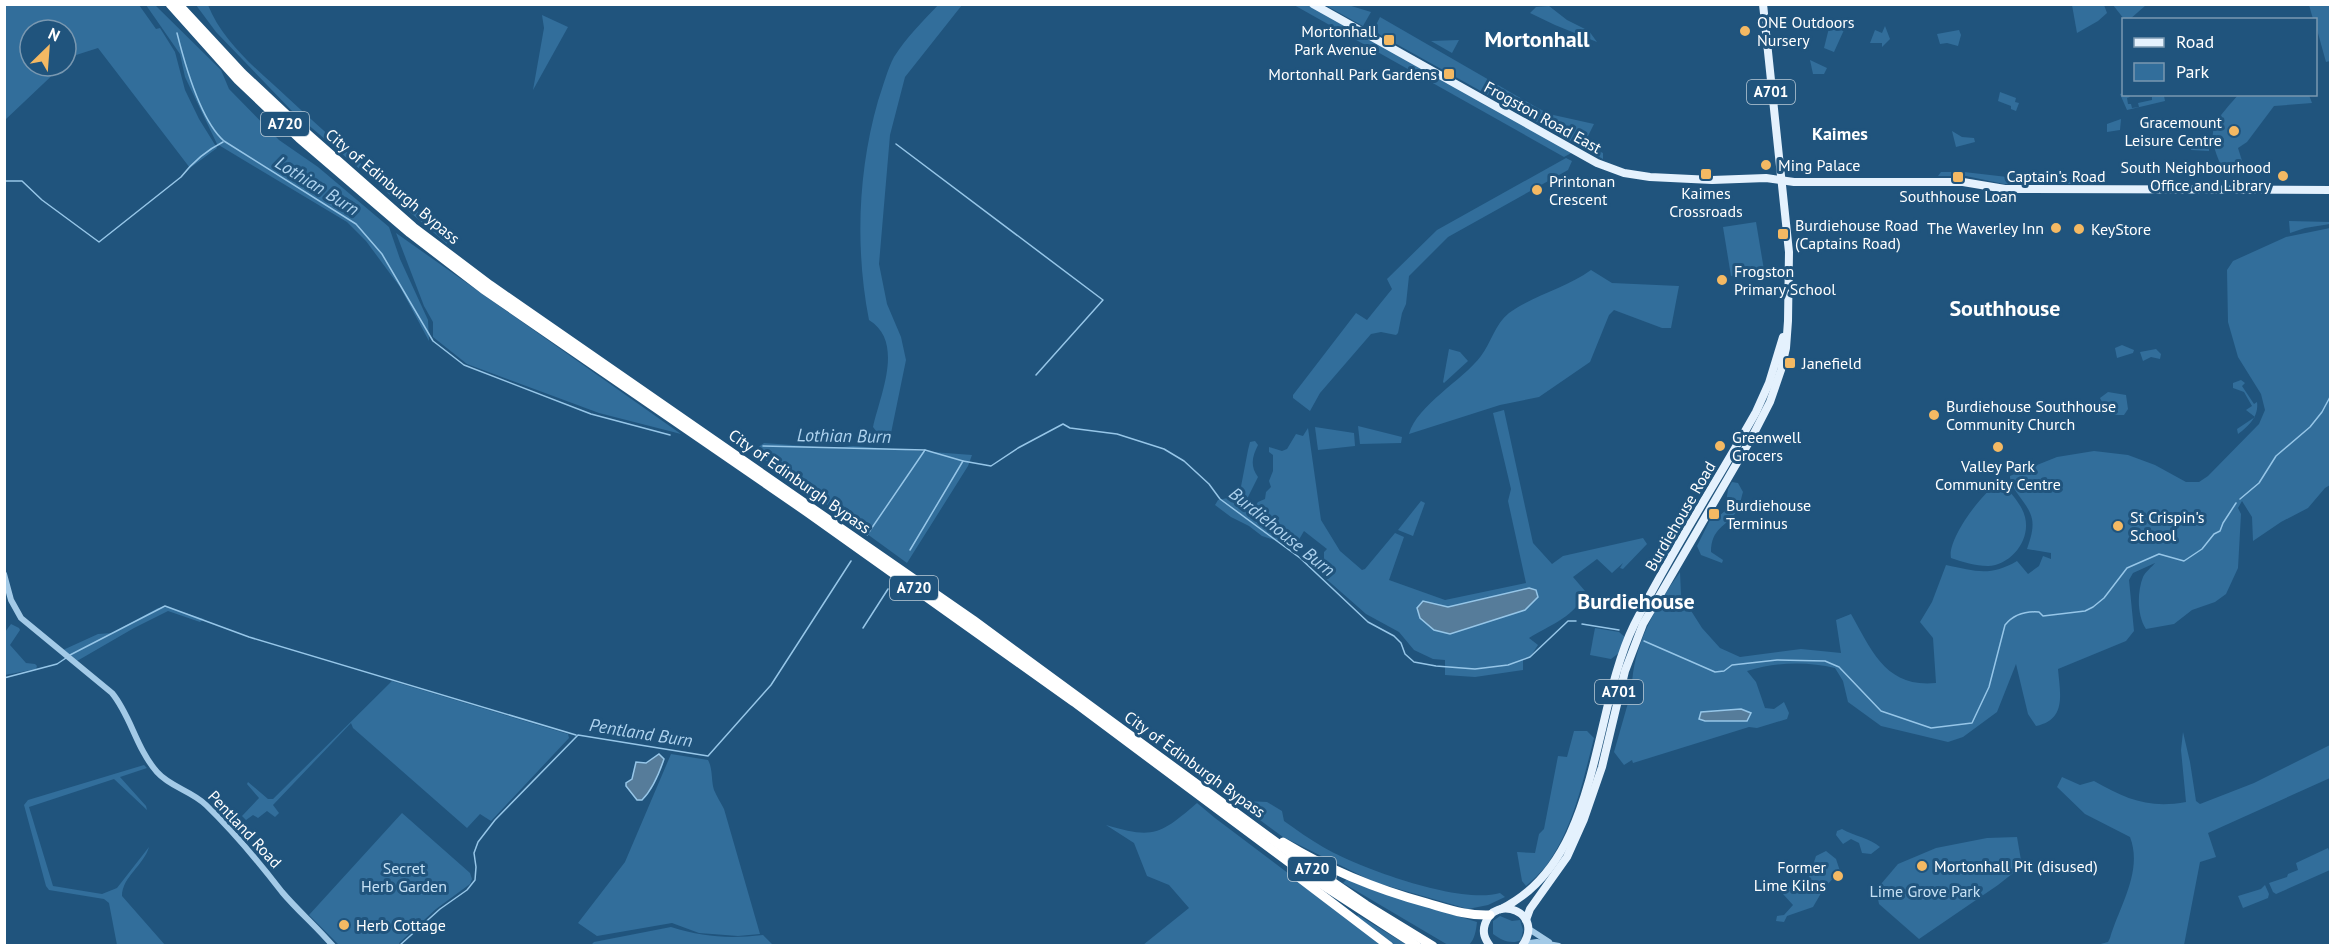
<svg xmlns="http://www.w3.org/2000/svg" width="2335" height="950" font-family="'PT Sans',sans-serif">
<rect width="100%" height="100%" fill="#20547d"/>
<g fill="#326e9b">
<polygon points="5,4 139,5 156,29 160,28 175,52 185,90 199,119 217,148 190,168 98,48 73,56 66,62 66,30 30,30 30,66 62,66 5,120"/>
<path d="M 939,4 L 962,5 L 905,77 L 890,135 L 879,264 L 887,304 L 901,337 L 906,360 L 890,438 L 880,436 L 873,427 C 880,395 905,342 869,320 C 855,248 858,171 878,101 C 883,87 887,70 894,57 C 906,38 923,21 939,4 Z"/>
<polygon points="146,5 155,5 221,70 229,89 279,140 318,167 389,227 400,259 428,320 429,341 400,287 366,241 347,222 217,144 185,77 180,54"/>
<path d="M 196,5 L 208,5 C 223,43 259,71 288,98 C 340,146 393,193 449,236 L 447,244 L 291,110 L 216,32 Z"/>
<polygon points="1294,5 1313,5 1575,151 1564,157"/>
<polygon points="1325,5 1348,5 1371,12 1363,26"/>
<polygon points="2072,5 2104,5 2107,13 2098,21 2077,33"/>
<polygon points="2113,5 2146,5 2129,20 2124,19"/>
<polygon points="2309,5 2330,5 2330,61 2326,62 2316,26 2316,20 2313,19"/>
<polygon points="1549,6 1567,20 1589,31 1597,42 1555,25 1530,13 1536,7"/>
<polygon points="542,15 568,27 533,90 544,28"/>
<polygon points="1380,17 1536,107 1549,114 1594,124 1584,144 1603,153 1603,159 1373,31"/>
<polygon points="1844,19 1848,21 1834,52 1824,48 1829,28 1834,30 1838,25 1841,26"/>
<polygon points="1885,26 1890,39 1882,47 1882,43 1870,43 1875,30 1882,33"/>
<polygon points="1959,30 1961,35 1958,46 1947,43 1940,44 1937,34"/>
<polygon points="1459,40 1452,53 1431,41"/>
<polygon points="1810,60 1827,68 1824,74 1813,74"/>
<polygon points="2000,92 2016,98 2015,102 2019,103 2016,111 2011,109 2011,106 1998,101"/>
<polygon points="2123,93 2124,94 2129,95 2130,97 2127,98 2128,104 2131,104 2132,108 2139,107 2138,103 2152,100 2152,97 2164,96 2165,101 2127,110 2120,94"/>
<path d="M 2239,94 L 2309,95 L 2312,103 L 2274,106 L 2247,142 L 2238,148 L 2243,164 L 2223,170 C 2205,130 2211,126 2239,94 Z"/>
<polygon points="2121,119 2120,130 2107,132 2107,124"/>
<polygon points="1952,131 1962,137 1974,138 1975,142 1956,147"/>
<polygon points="2191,143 2209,143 2209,151 2191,150"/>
<polygon points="1566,158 1572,161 1568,170 1448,237 1409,276 1406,304 1402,313 1398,333 1396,335 1381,332 1371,334 1320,393 1310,411 1293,398 1293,395 1356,313 1367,320 1392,289 1387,279 1437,230"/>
<polygon points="1941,172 1964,172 2016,178 2067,179 2072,184 2004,184 1966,176 1938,176"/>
<polygon points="2289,221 2330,222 2330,224 2305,228 2290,233"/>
<polygon points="1756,222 1764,270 1731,276 1723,227"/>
<path d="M 2330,228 L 2330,485 L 2325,488 L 2308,508 L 2281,522 L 2253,541 L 2252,517 L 2242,501 L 2238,508 L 2241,514 L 2238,568 L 2226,594 L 2215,602 L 2192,610 L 2174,624 L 2146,629 C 2137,616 2137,592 2143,577 C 2145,572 2152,567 2155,563 L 2133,573 L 2129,580 L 2134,631 L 2126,641 L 2058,669 C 2060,693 2067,720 2036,726 L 2028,714 L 2016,664 L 1997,712 L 1963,737 L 1948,742 L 1881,726 L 1848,702 L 1843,681 L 1835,668 C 1807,661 1774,662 1747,671 L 1756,682 L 1765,708 L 1774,709 L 1784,702 L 1789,713 L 1787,719 L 1757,728 L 1749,727 L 1633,763 L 1632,760 L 1624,765 L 1614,752 L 1632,689 C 1632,647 1656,606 1680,572 L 1681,595 L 1702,628 L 1720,648 L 1740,657 L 1801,649 L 1841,653 L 1836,620 L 1851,614 C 1872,651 1886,688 1936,683 L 1933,638 L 1920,622 L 1932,602 L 1946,565 C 1975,571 1990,577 2017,561 L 2028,574 L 2039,566 L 2043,556 L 2051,559 L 2051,553 L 2027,549 C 2030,540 2034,529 2032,519 C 2029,503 2009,489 2010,476 L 2057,457 L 2094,451 L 2128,455 L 2155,465 L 2186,482 L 2199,482 L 2208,476 L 2259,424 L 2265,410 L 2261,394 L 2238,357 L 2228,322 L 2227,270 L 2233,261 L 2286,237 Z"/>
<polygon points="396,233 681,434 599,413 467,364 433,337 433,322 424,306"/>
<path d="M 1591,270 L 1612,283 L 1679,286 L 1671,328 L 1662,328 L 1614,310 L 1609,315 L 1590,362 L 1539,397 L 1500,405 L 1409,434 C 1417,405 1463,380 1481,356 C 1491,343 1495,324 1509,313 C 1534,295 1566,288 1591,270 Z"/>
<polygon points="2122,345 2134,350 2133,353 2117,358 2115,348"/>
<polygon points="1449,349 1460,352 1468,361 1444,383 1443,382"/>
<polygon points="2156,349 2161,354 2160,359 2151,357 2143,361 2140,352"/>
<path d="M 2241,380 L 2245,383 L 2242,386 L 2254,404 L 2257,402 C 2259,416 2249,426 2238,434 L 2237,429 L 2255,417 L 2246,410 L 2252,406 L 2244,392 L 2233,388 L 2233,383 Z"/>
<path d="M 2108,392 L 2126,395 L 2128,409 L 2124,415 C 2106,415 2108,414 2100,398 Z"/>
<path d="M 1504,410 L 1533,543 L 1552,564 L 1563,556 L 1643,538 L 1647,544 L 1623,569 L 1620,568 L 1623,563 L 1612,573 L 1597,559 L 1573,577 L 1585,591 C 1579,615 1548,626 1529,638 L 1538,645 L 1530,657 L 1523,659 L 1523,670 L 1475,677 L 1445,675 L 1445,660 L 1433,659 L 1414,650 L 1399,632 L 1366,614 L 1324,577 L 1324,552 L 1327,549 L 1304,531 L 1294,548 L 1284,543 L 1262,536 L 1249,526 L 1231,517 L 1215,505 L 1218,500 L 1228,498 L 1234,503 L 1238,502 L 1248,450 L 1250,442 L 1255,441 L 1258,445 C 1252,457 1250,466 1258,477 L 1245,503 L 1246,507 L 1253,509 L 1258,502 L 1265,499 L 1266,492 L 1271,487 L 1269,481 L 1273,471 L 1273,455 L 1269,452 L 1269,447 L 1282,451 L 1287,449 L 1296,434 L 1303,436 L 1308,428 L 1321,520 L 1340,551 L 1362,570 L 1365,569 L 1395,533 L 1404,537 L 1389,580 L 1445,600 L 1526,583 L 1508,501 L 1511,489 L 1493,413 Z"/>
<polygon points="1358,426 1402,437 1401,443 1360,444"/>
<polygon points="1315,427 1354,433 1355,446 1318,450"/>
<polygon points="764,443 833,448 853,446 972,455 968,466 907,563 753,451"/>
<path d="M 1710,470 L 1714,475 C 1709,484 1704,490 1695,492 Z"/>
<path d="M 1732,482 L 1738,483 L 1743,492 C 1741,498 1740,507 1737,511 C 1726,527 1711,528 1711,552 L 1723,560 L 1722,563 L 1701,555 L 1697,546 L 1712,516 L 1719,516 L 1725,511 L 1728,489 Z"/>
<path d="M 2000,482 L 2002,482 C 2010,493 2022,504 2025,517 C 2031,540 2011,565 1988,566 C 1975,566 1963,562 1951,558 C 1947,539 1983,491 2000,482 Z"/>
<polygon points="1421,501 1425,503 1413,536 1398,530"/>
<polygon points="1672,536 1677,539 1664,563 1657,548 1665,545"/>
<polygon points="167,607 204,619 200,622 168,611 134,628 77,661 63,650 98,634 112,633 158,608"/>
<polygon points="11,624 19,628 20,630 10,645 26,663 35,664 37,666 36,669 5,675 5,632"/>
<polygon points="1595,628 1619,632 1626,638 1619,653 1611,659 1590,655"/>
<polygon points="392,681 568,734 569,738 491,821 480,814 467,828 353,728 351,723 273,805 279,813 275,817 267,811 258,818 253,815 246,820 242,816 259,798 247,784 248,782 268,799 273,799"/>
<path d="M 1574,731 L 1587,731 L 1594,738 C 1583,781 1573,829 1546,866 C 1540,873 1533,880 1526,886 L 1522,881 L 1517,852 L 1535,853 L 1539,834 L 1544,829 L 1558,756 L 1567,757 Z"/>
<path d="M 2183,732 L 2190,762 L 2196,801 L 2200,804 L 2254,783 L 2330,745 L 2330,778 L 2208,833 L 2216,857 L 2200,862 L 2184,945 L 2097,945 L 2108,942 L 2110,938 C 2120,905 2143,871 2130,837 L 2085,814 L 2057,787 L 2062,777 L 2080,785 L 2094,781 C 2126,799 2149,809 2186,802 L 2181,750 Z"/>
<path d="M 671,754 L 708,760 C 713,769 711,780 714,790 C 717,797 721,803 724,809 L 760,934 L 738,936 L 699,933 L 672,923 L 597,936 L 578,923 L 625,862 Z"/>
<path d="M 144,765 L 147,768 L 120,777 L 146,806 L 147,810 L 114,779 L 29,807 L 53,886 L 102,894 L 117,888 L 149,847 C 144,865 122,877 122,896 L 165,945 L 117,945 L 109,903 L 104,899 L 49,890 L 46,886 L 24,805 L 28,800 Z"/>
<path d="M 1246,801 L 1267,802 L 1282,811 L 1284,821 C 1297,830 1309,839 1323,847 C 1359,868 1460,905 1500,893 L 1505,897 L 1488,905 L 1468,909 L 1374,882 L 1283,837 L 1241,806 Z"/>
<path d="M 1197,803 L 1215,818 L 1383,945 L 1143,945 L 1189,908 L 1169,885 L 1147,876 L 1134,843 L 1106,825 C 1153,839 1160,835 1197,803 Z"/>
<polygon points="402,813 470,873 472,879 470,884 436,909 399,943 400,945 339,945 309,915"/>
<path d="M 1842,829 C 1854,836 1870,838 1880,847 L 1871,854 L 1862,853 L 1859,843 L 1851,839 L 1843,844 L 1836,835 L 1837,831 Z"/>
<polygon points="2017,837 2022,866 1998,885 1919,939 1879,904 1876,890 1898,864 1936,848 1987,838"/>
<polygon points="2328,848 2330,853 2330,870 2276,894 2273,892 2269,883 2287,877 2288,874 2298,870 2296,863"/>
<polygon points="1826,851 1836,859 1840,871 1824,888 1813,907 1787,916 1784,922 1776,921 1777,916 1784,915 1793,905 1783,894 1796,881 1809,877 1816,856"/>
<path d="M 1347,879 L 1372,890 L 1477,922 C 1476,930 1475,939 1469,945 L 1448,945 L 1343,883 Z"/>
<polygon points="2265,885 2269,894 2268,898 2243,908 2238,896 2261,889"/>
<polygon points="1358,915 1407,945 1394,945 1356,918"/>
<path d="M 1500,916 L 1512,921 L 1520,920 L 1523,930 L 1521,940 C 1512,945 1501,940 1493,934 L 1493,921 Z"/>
<path d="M 671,927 C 704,937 728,939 763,935 L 773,945 L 591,945 L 594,942 Z"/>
</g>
<g fill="#567c9a" stroke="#96c6e8" stroke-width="1.5">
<polygon points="1529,588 1536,590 1538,597 1525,610 1450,634 1434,630 1420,618 1417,608 1423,601 1448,607"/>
<polygon points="1741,709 1751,713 1747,721 1705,721 1699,719 1701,712"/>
<path d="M 659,754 L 664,759 C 659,774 653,789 642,800 L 637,800 L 626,786 L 626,783 L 632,779 L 636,762 L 646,763 Z"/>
</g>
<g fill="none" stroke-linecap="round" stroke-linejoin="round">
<g stroke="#96c6e8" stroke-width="1.5">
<path d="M 177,33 C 185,65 200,120 224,141 L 356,224 L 382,254 L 433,341 L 464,365 L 591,414 L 670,435"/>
<polyline points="896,144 1103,300 1036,375"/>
<path d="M 4,181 L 22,181 L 42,200 L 99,242 L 181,177 C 192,163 207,150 223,142"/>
<polyline points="763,446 925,450 963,461 991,466 1018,448 1063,424 1070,428 1117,434 1164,449 1184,461 1209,484 1220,499 1300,558 1368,622 1394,636 1401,643 1405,654 1414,662 1436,666 1475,669 1508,665 1530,657 1568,621 1576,621"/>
<polyline points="2240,499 2259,483 2276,456 2310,427 2322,412 2330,397"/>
<polyline points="867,535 925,450"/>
<polyline points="910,550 963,461"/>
<polyline points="1582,624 1619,630"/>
<polyline points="863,628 888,589"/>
<path d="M 1644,641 L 1715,672 L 1724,671 L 1732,665 L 1777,660 L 1825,661 L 1839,667 L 1881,711 L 1931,728 L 1972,723 L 1989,687 L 2005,625 C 2014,614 2025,611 2039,612 L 2043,616 L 2085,611 L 2093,607 L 2104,598 L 2127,568 L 2159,554 L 2184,561 L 2202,549 L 2214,534 L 2220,531 L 2223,523 L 2236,503"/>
<polyline points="70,655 165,606 249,637 576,735"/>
<polyline points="4,678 57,664 66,658"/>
<polyline points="400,945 440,909 467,890 475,880 476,867 474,853 478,842 495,820 578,735 708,756 771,685 851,561"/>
</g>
<g stroke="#a3cae7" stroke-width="6">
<path d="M 4,574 L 11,600 L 21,618 L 112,693 C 131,716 136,748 157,772 C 170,787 192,791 206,805 C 234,832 258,861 282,892 C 298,911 317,927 333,946"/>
<polyline points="1529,929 1549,942"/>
<polyline points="1523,944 1537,942 1559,946"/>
</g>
<g stroke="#e4f1fd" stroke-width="8">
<polyline points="1313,4 1597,163 1624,173 1650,177 1712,180 1766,178 1794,182 1963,182 2005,189 2330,190"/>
<path d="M 1501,909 C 1601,860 1591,713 1634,625 C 1671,552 1716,483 1756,412 L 1769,383 L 1783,337"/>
<polyline points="1526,920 1530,909 1567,857 1584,819 1602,767 1625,671 1643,624 1752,437 1770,402 1781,370 1786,348 1788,321 1789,252 1763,4"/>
<path d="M 1490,946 C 1485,939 1482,933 1485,924 C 1495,893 1546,913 1522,946"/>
</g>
<g stroke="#fff" stroke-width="9">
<polyline points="170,4 238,80 299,138 410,233 483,289 807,512 1074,702 1298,869 1417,946"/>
<polyline points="178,4 242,73 304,131 413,227 490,285 973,620 1303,862 1366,905 1433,946"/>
<path d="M 1283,842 C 1329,870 1375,889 1427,903 C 1448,909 1467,916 1490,915"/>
<polyline points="1293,873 1389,946"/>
</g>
</g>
<g fill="#f4b963" stroke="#20547d" stroke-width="2">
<circle cx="1745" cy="31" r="6"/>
<rect x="1383" y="34" width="12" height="12" rx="3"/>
<rect x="1443" y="68" width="12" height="12" rx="3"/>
<circle cx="2234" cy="131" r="6"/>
<circle cx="1766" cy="165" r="6"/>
<rect x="1700" y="168" width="12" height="12" rx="3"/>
<circle cx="2283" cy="176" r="6"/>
<rect x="1952" y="171" width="12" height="12" rx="3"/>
<circle cx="1537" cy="190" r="6"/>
<circle cx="2056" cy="228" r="6"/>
<circle cx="2079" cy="229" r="6"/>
<rect x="1777" y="228" width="12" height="12" rx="3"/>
<circle cx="1722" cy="280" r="6"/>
<rect x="1784" y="357" width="12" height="12" rx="3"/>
<circle cx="1934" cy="415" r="6"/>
<circle cx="1720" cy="446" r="6"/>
<circle cx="1998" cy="447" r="6"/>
<rect x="1708" y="508" width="12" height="12" rx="3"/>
<circle cx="2118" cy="526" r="6"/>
<circle cx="1922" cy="866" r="6"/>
<circle cx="1838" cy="876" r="6"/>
<circle cx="344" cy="925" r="6"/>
</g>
<g text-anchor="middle" stroke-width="6" stroke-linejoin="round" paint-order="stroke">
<g fill="#20547d" stroke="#bcccd8" stroke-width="1.5">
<rect x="1747" y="80" width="48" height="24" rx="4.5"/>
<rect x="261" y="112" width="48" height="24" rx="4.5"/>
<rect x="890" y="576" width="48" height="24" rx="4.5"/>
<rect x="1595" y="680" width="48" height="24" rx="4.5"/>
<rect x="1288" y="857" width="48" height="24" rx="4.5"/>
</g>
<g font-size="15" font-weight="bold" fill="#fff">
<text x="1771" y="97">A701</text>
<text x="285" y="129">A720</text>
<text x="914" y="593">A720</text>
<text x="1619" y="697">A701</text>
<text x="1312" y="874">A720</text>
</g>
<g font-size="16" fill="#fff" stroke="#20547d" text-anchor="start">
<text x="1757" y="28">ONE Outdoors<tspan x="1757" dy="18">Nursery</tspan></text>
<text x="1377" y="37" text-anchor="end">Mortonhall<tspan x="1377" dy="18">Park Avenue</tspan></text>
<text x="1437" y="80" text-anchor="end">Mortonhall Park Gardens</text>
<text x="2222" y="128" text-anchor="end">Gracemount<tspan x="2222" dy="18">Leisure Centre</tspan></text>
<text x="1778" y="171">Ming Palace</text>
<text x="2271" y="173" text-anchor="end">South Neighbourhood<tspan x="2271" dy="18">Office and Library</tspan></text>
<text x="1549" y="187">Printonan<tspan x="1549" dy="18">Crescent</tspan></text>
<text x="1706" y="199" text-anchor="middle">Kaimes<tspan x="1706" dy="18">Crossroads</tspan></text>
<text x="1958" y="202" text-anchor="middle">Southhouse Loan</text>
<text x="1795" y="231">Burdiehouse Road<tspan x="1795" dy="18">(Captains Road)</tspan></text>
<text x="2044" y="234" text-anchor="end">The Waverley Inn</text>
<text x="2091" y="235">KeyStore</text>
<text x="1734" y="277">Frogston<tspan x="1734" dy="18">Primary School</tspan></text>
<text x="1802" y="369">Janefield</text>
<text x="1946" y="412">Burdiehouse Southhouse<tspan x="1946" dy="18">Community Church</tspan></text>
<text x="1732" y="443">Greenwell<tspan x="1732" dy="18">Grocers</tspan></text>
<text x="1998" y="472" text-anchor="middle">Valley Park<tspan x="1998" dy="18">Community Centre</tspan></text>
<text x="1726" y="511">Burdiehouse<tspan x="1726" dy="18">Terminus</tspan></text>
<text x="2130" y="523">St Crispin's<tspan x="2130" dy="18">School</tspan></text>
<text x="1934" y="872">Mortonhall Pit (disused)</text>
<text x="1826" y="873" text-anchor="end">Former<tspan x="1826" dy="18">Lime Kilns</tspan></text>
<text x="356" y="931">Herb Cottage</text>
</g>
<g font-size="16" fill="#fff" stroke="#20547d">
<text transform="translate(1543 117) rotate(29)" y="6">Frogston Road East</text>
<text x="2056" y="182">Captain's Road</text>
<text transform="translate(393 186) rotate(40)" y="6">City of Edinburgh Bypass</text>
<text transform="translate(800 481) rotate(35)" y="6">City of Edinburgh Bypass</text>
<text transform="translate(1680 516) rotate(-60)" y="6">Burdiehouse Road</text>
<text transform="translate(1195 764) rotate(36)" y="6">City of Edinburgh Bypass</text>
<text transform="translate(245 829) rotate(47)" y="6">Pentland Road</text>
</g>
<g font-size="16" fill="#c6e1f5" stroke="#20547d">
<text x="404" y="874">Secret<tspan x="404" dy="18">Herb Garden</tspan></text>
<text x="1925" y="897">Lime Grove Park</text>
</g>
<g font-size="18" font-weight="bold" fill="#fff" stroke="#20547d">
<text x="1840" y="140">Kaimes</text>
</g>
<g font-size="18" font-style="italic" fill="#aed3ef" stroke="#20547d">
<text transform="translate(317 186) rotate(32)" y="6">Lothian Burn</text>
<text transform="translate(844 436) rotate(1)" y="6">Lothian Burn</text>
<text transform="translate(1282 532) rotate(39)" y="6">Burdiehouse Burn</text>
<text transform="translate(641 733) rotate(9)" y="6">Pentland Burn</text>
</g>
<g font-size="22" font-weight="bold" fill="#fff" stroke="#20547d">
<text x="1537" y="47">Mortonhall</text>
<text x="2005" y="316">Southhouse</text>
<text x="1636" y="609">Burdiehouse</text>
</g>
</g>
<rect width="2335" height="950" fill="none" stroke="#ffffff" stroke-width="12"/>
<rect x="2122" y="18" width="195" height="78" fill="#20547d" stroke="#7998b1" stroke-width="1.5"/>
<rect x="2134" y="38" width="30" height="9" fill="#e4f1fd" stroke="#7998b1" stroke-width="1.5"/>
<text x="2176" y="48" font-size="18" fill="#ffffff">Road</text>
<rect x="2134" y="63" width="30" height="18" fill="#326e9b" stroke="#7998b1" stroke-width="1.5"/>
<text x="2176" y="78" font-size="18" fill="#ffffff">Park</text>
<g transform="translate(48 48) rotate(25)"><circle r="28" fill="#20547d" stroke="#7998b1" stroke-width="1.5"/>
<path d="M0-4.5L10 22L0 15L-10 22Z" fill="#f4b963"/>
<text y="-9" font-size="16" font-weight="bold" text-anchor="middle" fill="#ffffff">N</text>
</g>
</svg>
